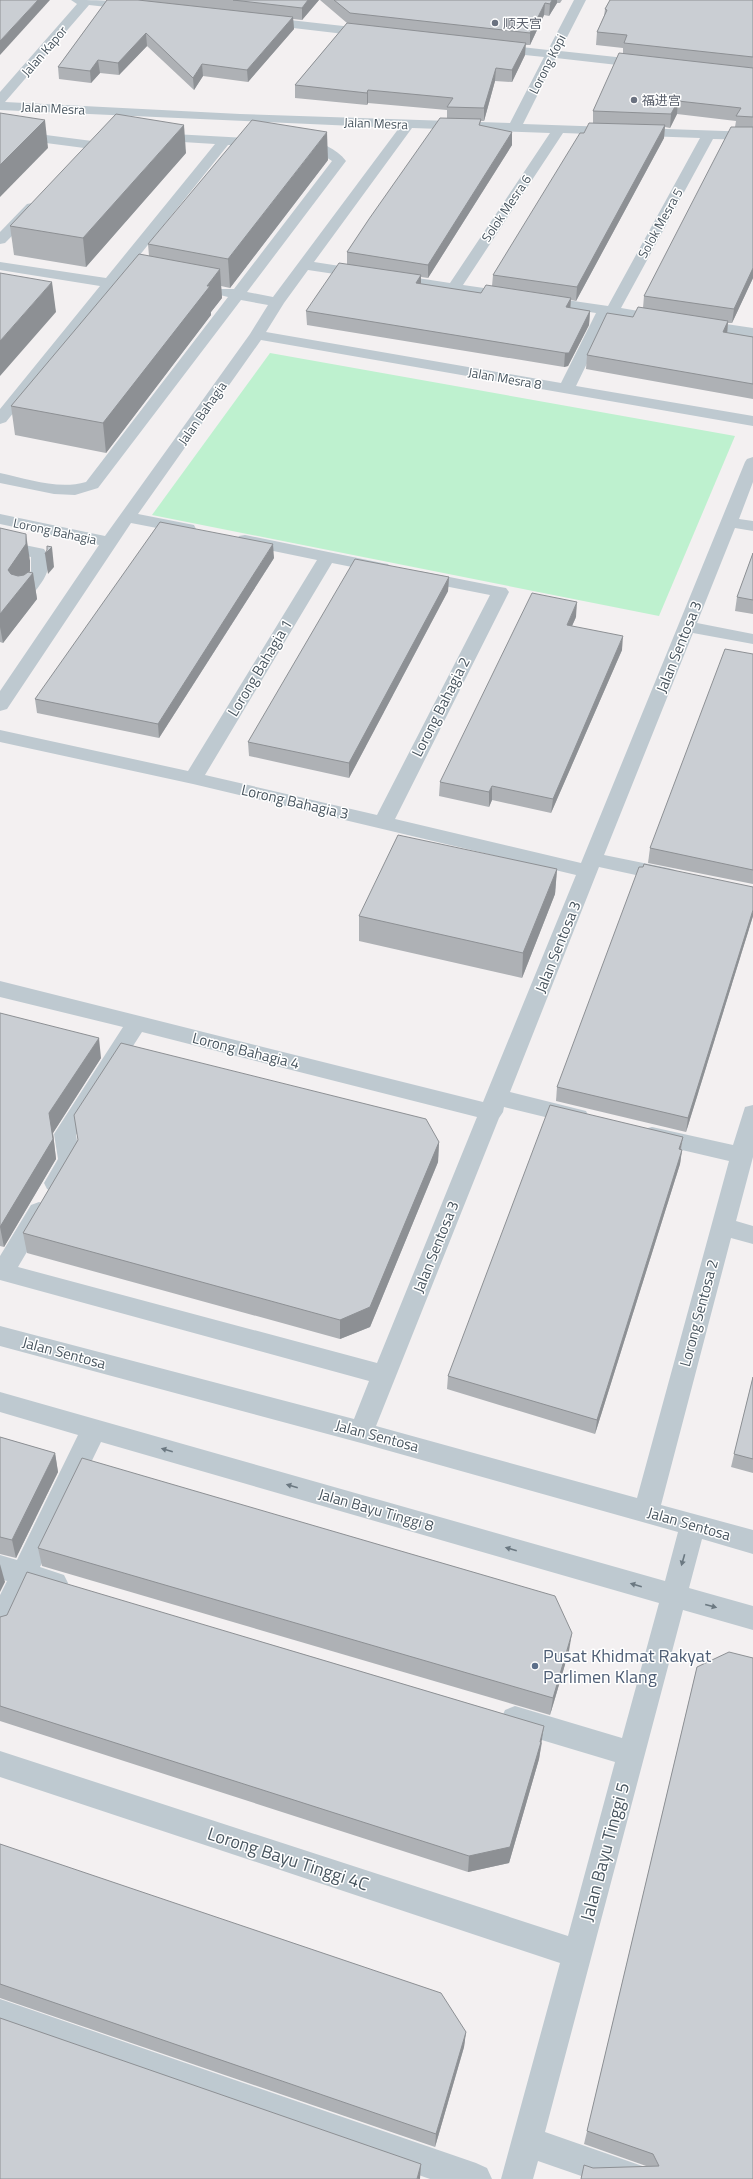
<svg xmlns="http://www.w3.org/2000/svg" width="753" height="2179" font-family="'Titillium Web','Noto Sans SC',sans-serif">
<rect width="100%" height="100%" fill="#f3f0f1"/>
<polygon fill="#bef1cf" points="270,353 735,436 659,616 152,515"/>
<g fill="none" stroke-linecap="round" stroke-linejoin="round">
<g fill="#bec9d0" fill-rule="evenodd">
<path d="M 71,0 C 83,0 134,0 140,6 L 134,10 L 89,5 L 5,102 L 240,114 L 510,123 L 544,57 L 496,52 L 490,48 L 496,44 L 548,50 L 574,0 L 586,0 L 560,51 L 644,60 L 650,64 L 644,68 L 556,58 L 523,124 L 753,132 L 753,140 L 713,139 L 621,308 L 668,316 L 670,319 L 668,322 L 663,323 L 610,316 L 576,386 L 753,416 L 753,426 L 261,340 L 138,514 L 194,525 L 196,529 L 194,533 L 188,534 L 131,523 L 7,709 L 0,711 L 0,691 L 99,545 L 0,524 L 0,514 L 105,536 L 250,334 L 268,305 L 241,300 L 98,488 L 75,495 L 54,494 L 0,483 L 0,473 C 28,479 58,490 86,482 L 228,297 L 220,295 L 218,292 L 220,289 L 234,289 L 332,161 L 317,151 L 294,148 L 292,145 L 294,142 C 312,138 335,146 346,161 L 247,292 L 273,297 L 399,128 L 0,110 L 0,92 L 77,4 ZM 412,128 L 550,133 L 450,283 L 314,262 ZM 563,133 L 700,138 L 608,306 L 463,285 ZM 308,270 L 596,313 L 561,383 L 266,332 L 284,303 Z"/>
<polygon points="263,17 370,29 376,33 370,37 259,24 257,21 259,18"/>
<polygon points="0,129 92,141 99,145 92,149 0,137"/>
<polygon points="155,133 265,139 272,143 265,147 228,145 6,422 0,424 0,409 100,286 0,270 0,262 106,278 215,144 150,140 148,137 150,134"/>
<polygon points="32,203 37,204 39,207 37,210 5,243 0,244 0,232 27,204"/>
<polygon points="699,320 753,328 753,338 694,328 691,325 694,322"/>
<polygon points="753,457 753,482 739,519 753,521 753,531 735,528 697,623 753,634 753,644 693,633 604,855 668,868 675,870 678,875 675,880 668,882 599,867 510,1092 586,1111 589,1117 586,1123 578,1125 504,1107 503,1112 499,1118 376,1426 637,1498 729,1161 652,1143 644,1141 641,1135 644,1129 652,1127 733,1145 745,1107 753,1105 753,1157 736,1221 753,1226 753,1244 731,1238 661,1505 753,1530 753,1554 702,1539 689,1588 753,1606 753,1630 683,1610 545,2132 648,2168 653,2179 590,2179 538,2161 533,2179 501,2179 560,1963 0,1777 0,1751 568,1936 615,1762 515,1732 505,1728 501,1719 505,1710 515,1706 622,1738 659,1603 101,1442 40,1567 64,1575 68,1583 64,1591 55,1595 31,1588 10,1632 0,1635 0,1595 7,1581 0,1579 0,1555 17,1560 78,1435 0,1412 0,1392 665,1581 678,1532 361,1443 0,1346 0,1326 354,1419 369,1381 0,1280 0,1256 31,1205 39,1202 47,1205 51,1211 18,1267 377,1363 477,1117 142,1032 76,1135 80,1159 63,1189 55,1192 47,1189 44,1183 58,1159 54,1134 123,1027 0,997 0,981 483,1102 576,875 193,784 0,742 0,730 188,771 317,560 239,544 237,540 239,536 245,535 382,563 388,564 391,568 388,572 382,573 332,563 205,775 377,815 490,595 419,581 413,580 410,576 413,572 419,571 500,587 506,588 509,592 395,819 581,863 745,462 747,459"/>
<path d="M 0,540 L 44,549 C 57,568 40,585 28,600 L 22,601 L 16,600 L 13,596 L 31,571 L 31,557 L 0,550 Z"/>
<polygon points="0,1999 476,2163 487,2168 492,2179 430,2179 0,2029"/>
</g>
</g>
<g fill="#aeb1b5">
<polygon points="107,0 319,0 302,20 293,19 294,29 248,82 203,76 194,90 147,46 119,75 100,73 91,83 59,79 58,67"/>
<polygon points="320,0 562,0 560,3 557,3 549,16 544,15 530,45 525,45 525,55 512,82 495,81 484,121 481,121 480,126 512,132 512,145 428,278 421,277 421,284 481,293 492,286 493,275 584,133 593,123 593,111 623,54 623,48 596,45 597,32 604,16 605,9 610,0 753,0 753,278 732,323 728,323 727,333 753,337 753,399 586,369 587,355 633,317 643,308 644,296 735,127 736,121 677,114 670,128 665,127 664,138 576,301 571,300 570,308 590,311 589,325 568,366 564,367 307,325 306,311 347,264 347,252 447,118 447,110 368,103 367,105 295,98 295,85 347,23"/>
<polygon points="186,153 86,267 14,255 10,226"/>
<polygon points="328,160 230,288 221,286 222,298 211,312 211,315 106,453 15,435 11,406 149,256 148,244"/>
<polygon points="0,528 30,561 30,571 29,572 33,573 37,599 3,643 0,642"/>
<polygon points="753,553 753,614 735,611 737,597"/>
<polygon points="274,558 159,738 37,713 35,699"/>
<polygon points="449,577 448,591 349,778 249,756 248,742"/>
<polygon points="576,617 572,626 622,650 551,813 492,800 489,807 439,796 440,782"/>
<polygon points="753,654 753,884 648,863 650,848"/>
<polygon points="557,869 555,894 522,978 359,941 359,916"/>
<polygon points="753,887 753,916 686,1132 556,1101 557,1087"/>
<polygon points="0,1013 101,1058 53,1133 56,1159 4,1247 0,1246"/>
<polygon points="683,1137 681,1150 682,1150 680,1164 595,1434 447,1389 448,1376"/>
<polygon points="78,1140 439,1142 438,1162 370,1327 340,1339 27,1253 23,1233"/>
<polygon points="753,1377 753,1473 731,1467"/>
<polygon points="0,1437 55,1453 58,1472 16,1558 0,1554"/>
<polygon points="38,1548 569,1651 550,1715 42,1566"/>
<polygon points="0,1617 542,1743 541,1748 539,1759 509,1863 468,1872 0,1721"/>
<polygon points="697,1667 753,2179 593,2168 649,2167 584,2144"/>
<polygon points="0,1844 466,2032 464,2047 435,2147 0,1998"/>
</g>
<g fill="#8d9094">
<polygon points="38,0 50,0 0,55 0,41"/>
<polygon points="308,0 319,0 302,20 302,8"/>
<polygon points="552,0 557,0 557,3 549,16 550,4"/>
<polygon points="545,3 544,15 530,45 530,33"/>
<polygon points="293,17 294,29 248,82 247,70"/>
<polygon points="146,33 147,46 119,75 118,63"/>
<polygon points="526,43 525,55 512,82 512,70"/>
<polygon points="98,60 100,73 91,83 90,71"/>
<polygon points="202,64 203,76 194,90 193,78"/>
<polygon points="496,68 495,81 484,121 484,108"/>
<polygon points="368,90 368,103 367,105 367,93"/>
<polygon points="678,101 677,114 670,128 671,114"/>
<polygon points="45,120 48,148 0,197 0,165"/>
<polygon points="184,125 186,153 86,267 83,238"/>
<polygon points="665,125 664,138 576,301 577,287"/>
<polygon points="327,132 328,160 230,288 228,259"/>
<polygon points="512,132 512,145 428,278 428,265"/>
<polygon points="753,268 753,278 732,323 734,309"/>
<polygon points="220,269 222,298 211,312 211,315 106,453 103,423"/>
<polygon points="421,275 421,289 416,283"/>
<polygon points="52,282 56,312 0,376 0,341"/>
<polygon points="571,298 570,312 566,307"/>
<polygon points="590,311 589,325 568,366 564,367 565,353"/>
<polygon points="728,321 727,335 723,332"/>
<polygon points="26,534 30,561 30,571 12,596 8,570"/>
<polygon points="273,544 274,558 159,738 158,724"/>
<polygon points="52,547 54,567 48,574 45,554"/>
<polygon points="33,573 37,599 3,643 0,627 0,614"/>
<polygon points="449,577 448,591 349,778 349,763"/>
<polygon points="577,602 576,617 566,639 567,625"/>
<polygon points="623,636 622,650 551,813 553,799"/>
<polygon points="492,786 492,800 489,807 489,792"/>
<polygon points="557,869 555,894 522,978 523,953"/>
<polygon points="753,910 753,916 686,1132 688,1118"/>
<polygon points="99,1038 101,1058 53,1133 56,1159 4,1247 0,1227 49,1113"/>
<polygon points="683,1137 680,1151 679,1149"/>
<polygon points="439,1142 438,1162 370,1327 340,1339 340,1320"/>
<polygon points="682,1150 680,1164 595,1434 597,1420"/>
<polygon points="55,1453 58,1472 16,1558 12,1540"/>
<polygon points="0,1564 5,1582 0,1592"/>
<polygon points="572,1633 569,1651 550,1715 553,1698"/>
<polygon points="544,1726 539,1759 509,1863 468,1872 469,1856 540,1742"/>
<polygon points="466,2032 464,2047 435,2147 436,2134"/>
<polygon points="421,2164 420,2179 417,2179"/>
</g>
<g fill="#caced3" stroke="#8d9094">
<polygon points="0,0 38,0 0,41"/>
<polygon points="107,0 138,0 293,17 247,70 202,64 193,78 146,33 118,63 98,60 90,71 58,67"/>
<polygon points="233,0 308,0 302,8"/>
<polygon points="334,0 552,0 550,4 545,3 530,33 350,13"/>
<polygon points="610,0 753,0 753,57 624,43 627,35 597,32 607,10 605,9"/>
<polygon points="347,23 526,43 512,70 496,68 484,108 447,107 453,98 368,90 367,93 295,85"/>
<polygon points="619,53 753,68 753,117 736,116 741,108 678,101 671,114 593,111"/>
<polygon points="0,113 45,120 0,165"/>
<polygon points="116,114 184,125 83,238 10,226"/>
<polygon points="440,118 481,119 479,125 512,132 428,265 347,252 369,219"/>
<polygon points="252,120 327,132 228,259 148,244"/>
<polygon points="589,123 665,125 577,287 493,275 580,133 584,133"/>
<polygon points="731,127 753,127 753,268 734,309 644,296"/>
<polygon points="139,254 220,269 207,286 210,286 103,423 11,406"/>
<polygon points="339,263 421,275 416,283 481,293 486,285 571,298 566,307 590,311 569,353 565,353 306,311"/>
<polygon points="0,273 52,282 0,341"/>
<polygon points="638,307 728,321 723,332 753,337 753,384 587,355 607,313 633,317"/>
<polygon points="160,522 273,544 158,724 35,699"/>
<polygon points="0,528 26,534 26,544 8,570 11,574 18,576 24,575 28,572 33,573 0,614"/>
<polygon points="47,546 52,547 45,554 47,550"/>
<polygon points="753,553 753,600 737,597"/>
<polygon points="355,559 449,577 349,763 248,742"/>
<polygon points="532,593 577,602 567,625 623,636 553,799 492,786 489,792 440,782"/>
<polygon points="725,649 753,654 753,870 650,848"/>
<polygon points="398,835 557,869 523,953 359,916"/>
<polygon points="644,864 753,887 753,910 688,1118 557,1087 639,867 643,867"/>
<polygon points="0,1013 99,1038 49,1113 53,1139 0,1227"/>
<polygon points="121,1043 426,1119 439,1142 370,1307 340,1320 23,1233 78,1140 74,1115"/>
<polygon points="550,1105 683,1137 679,1149 682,1150 597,1420 448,1376"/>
<polygon points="753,1377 753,1459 734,1454"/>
<polygon points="0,1437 55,1453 12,1540 0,1537"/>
<polygon points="82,1458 555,1596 572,1633 553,1698 38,1548"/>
<polygon points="27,1572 544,1726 540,1742 541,1742 510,1847 469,1856 0,1706 0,1617 7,1615"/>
<polygon points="729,1652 753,1658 753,2179 581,2179 584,2165 593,2168 659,2166 653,2154 587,2131 697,1667"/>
<polygon points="0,1844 441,1993 466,2032 436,2134 0,1984"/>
<polygon points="0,2018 421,2164 417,2179 0,2179"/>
</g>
<defs><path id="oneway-solid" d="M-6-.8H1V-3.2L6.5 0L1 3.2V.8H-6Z"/></defs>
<g fill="#6b7881">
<use href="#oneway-solid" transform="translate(167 1450) rotate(-164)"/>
<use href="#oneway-solid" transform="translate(292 1486) rotate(-164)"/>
<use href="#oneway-solid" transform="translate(511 1549) rotate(-164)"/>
<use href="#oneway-solid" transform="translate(683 1560) rotate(106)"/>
<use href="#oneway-solid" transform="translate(636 1585) rotate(-164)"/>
<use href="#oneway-solid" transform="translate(711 1606) rotate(15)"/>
</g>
<g fill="#6b7280" stroke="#fff" stroke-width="1.5">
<circle cx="495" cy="23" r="4"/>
<circle cx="634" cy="100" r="4"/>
</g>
<circle fill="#5c6f8a" stroke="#fff" stroke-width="1.5" cx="535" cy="1666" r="4"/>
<g text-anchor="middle" stroke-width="3" stroke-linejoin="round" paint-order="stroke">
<g font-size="13" fill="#5b616d" stroke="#fff" text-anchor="start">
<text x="503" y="28">顺天宫</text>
<text x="642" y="105">福进宫</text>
</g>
<g font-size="13" fill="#48555f" stroke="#fff">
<text transform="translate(44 51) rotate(-49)" y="5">Jalan Kapor</text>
<text transform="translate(547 64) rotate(-63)" y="5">Lorong Kopi</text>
<text transform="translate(53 108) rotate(3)" y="5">Jalan Mesra</text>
<text transform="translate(376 123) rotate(2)" y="5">Jalan Mesra</text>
<text transform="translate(506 208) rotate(-56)" y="5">Solok Mesra 6</text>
<text transform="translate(660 223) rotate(-61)" y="5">Solok Mesra 5</text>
<text transform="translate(505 378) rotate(10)" y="5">Jalan Mesra 8</text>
<text transform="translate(202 413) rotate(-55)" y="5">Jalan Bahagia</text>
<text transform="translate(55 531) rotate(12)" y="5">Lorong Bahagia</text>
</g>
<g font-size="15" fill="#48555f" stroke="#fff">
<text transform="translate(679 647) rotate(-68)" y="5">Jalan Sentosa 3</text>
<text transform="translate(260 668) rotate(-59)" y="5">Lorong Bahagia 1</text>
<text transform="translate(441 707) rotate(-63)" y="5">Lorong Bahagia 2</text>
<text transform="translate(295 802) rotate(13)" y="5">Lorong Bahagia 3</text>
<text transform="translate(558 947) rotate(-68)" y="5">Jalan Sentosa 3</text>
<text transform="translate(246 1051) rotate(14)" y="5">Lorong Bahagia 4</text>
<text transform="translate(436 1247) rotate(-68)" y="5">Jalan Sentosa 3</text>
<text transform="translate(699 1313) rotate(-75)" y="5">Lorong Sentosa 2</text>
<text transform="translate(64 1353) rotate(15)" y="5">Jalan Sentosa</text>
<text transform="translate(377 1436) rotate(15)" y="5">Jalan Sentosa</text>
<text transform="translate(376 1510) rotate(16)" y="5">Jalan Bayu Tinggi 8</text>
<text transform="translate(689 1524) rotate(16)" y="5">Jalan Sentosa</text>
</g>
<g font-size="18" fill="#4e5e75" stroke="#fff" text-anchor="start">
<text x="543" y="1662">Pusat Khidmat Rakyat<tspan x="543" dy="21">Parlimen Klang</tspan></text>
</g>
<g font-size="18" fill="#48555f" stroke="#fff">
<text transform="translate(605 1852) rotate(-75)" y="6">Jalan Bayu Tinggi 5</text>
<text transform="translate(288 1859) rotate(18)" y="6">Lorong Bayu Tinggi 4C</text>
</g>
</g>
</svg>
